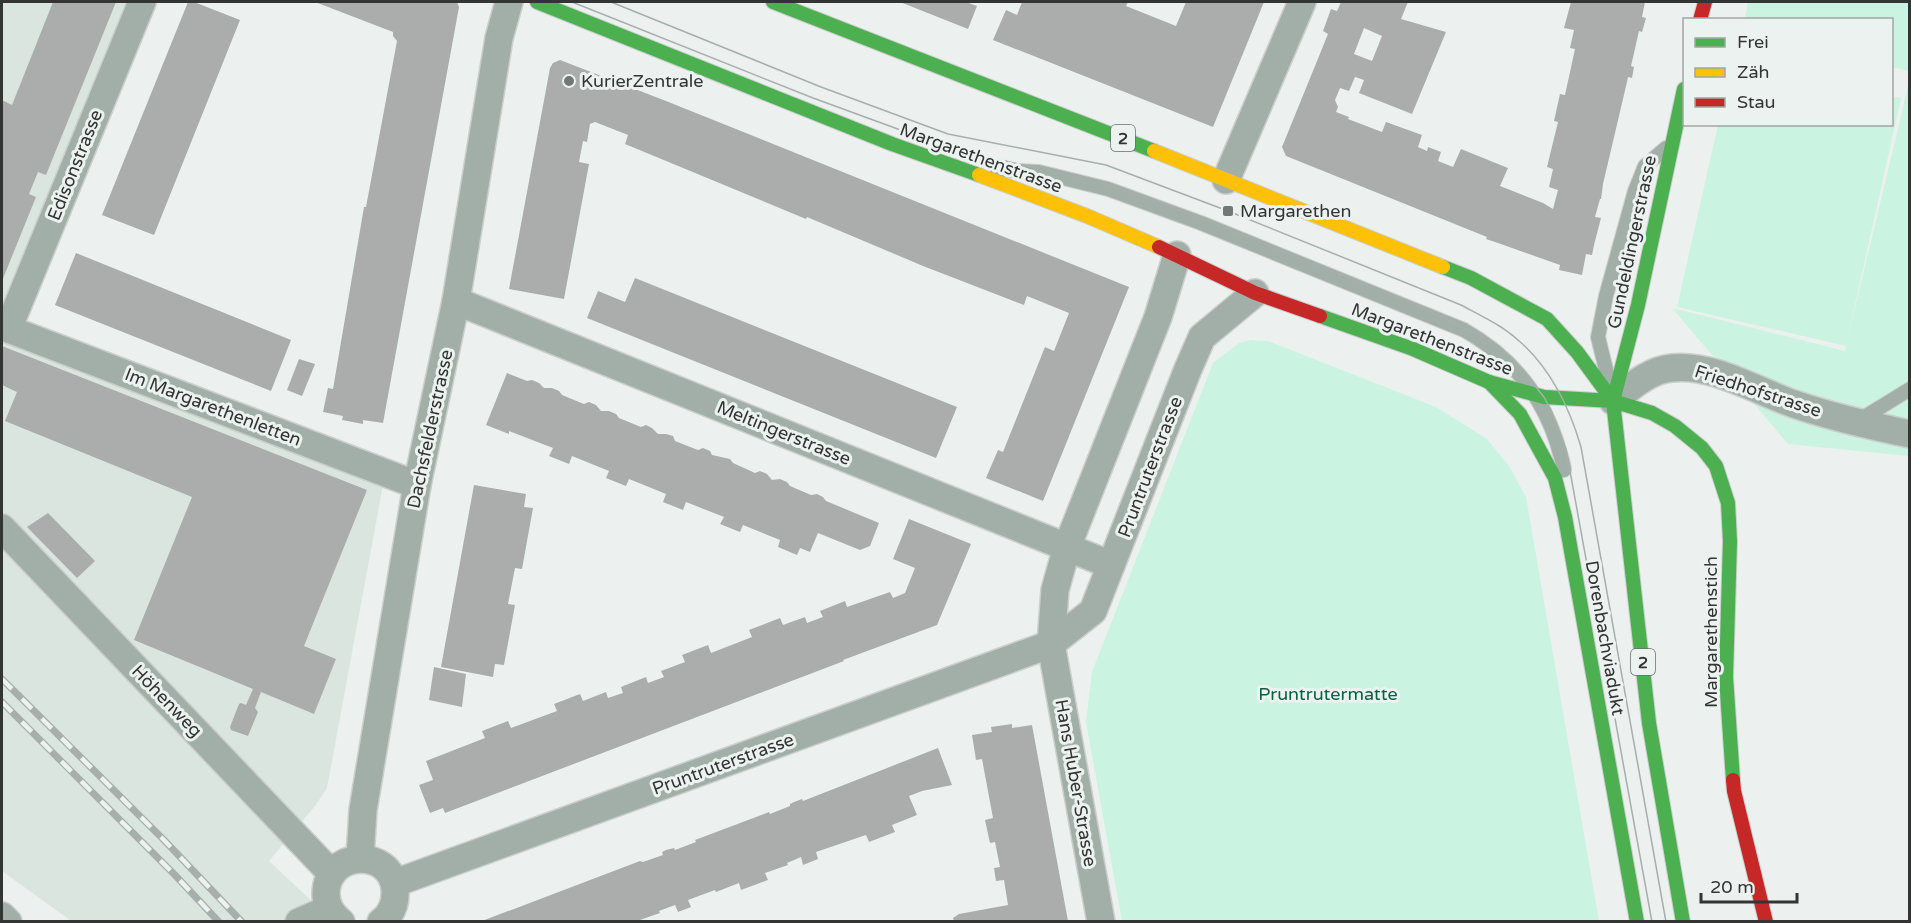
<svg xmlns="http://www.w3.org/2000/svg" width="1911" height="923" font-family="'Varela Round',sans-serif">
<rect width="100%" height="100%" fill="#ecf1ef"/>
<g fill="#dae5e0">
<polygon points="2,2 129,2 2,316"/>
<polygon points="2,335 383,485 327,788 315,806 269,861 333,921 71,921 2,871"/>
</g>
<g fill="#caf3e1">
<polygon points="1748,2 1909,2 1909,71 1892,67 1892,20 1745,19"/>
<polygon points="1909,83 1909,456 1788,444 1672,308 1845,351 1846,346 1677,307 1718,125 1892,124 1892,96 1901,98 1847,341"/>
<polygon points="1251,340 1268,341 1436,407 1487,439 1509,466 1526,497 1599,921 1122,921 1086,722 1092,672 1213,363 1239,343"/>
</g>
<g fill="#aaadac" fill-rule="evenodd">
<polygon points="53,2 116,2 46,175 38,172 29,194 36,197 2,281 2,100 12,105"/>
<polygon points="188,2 194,2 240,20 154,235 102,215"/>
<polygon points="315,2 457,2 459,7 383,423 363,420 363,424 342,420 343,416 323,412 328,388 333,389 364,207 366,207 397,41 393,36 393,32"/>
<polygon points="900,2 966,2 977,6 968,29"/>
<polygon points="1022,2 1128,2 1126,6 1176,26 1186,2 1264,2 1213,127 993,40 1006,10 1017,15"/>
<path d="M 1341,2 L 1408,2 L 1401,19 L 1446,32 L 1412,114 L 1359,93 L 1364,80 L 1355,77 L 1349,91 L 1340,88 L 1335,100 L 1338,107 L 1336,112 L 1349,117 L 1348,119 L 1382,132 L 1386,122 L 1422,135 L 1418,147 L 1427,151 L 1428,147 L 1441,152 L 1438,161 L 1453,167 L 1461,149 L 1508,168 L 1500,186 L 1543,203 L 1553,209 L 1558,190 L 1549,187 L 1553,169 L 1547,167 L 1558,122 L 1554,121 L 1560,94 L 1565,95 L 1575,49 L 1570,48 L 1574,30 L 1564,28 L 1571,2 L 1645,2 L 1642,17 L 1646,18 L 1642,32 L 1639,31 L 1631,66 L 1634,67 L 1632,78 L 1628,77 L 1627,82 L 1603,184 L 1601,199 L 1600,199 L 1595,217 L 1601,218 L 1594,245 L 1592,255 L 1586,254 L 1582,275 L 1559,270 L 1560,265 L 1498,243 L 1486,239 L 1487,237 L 1286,156 L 1282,147 L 1328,34 L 1323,31 L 1331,9 L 1337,11 ZM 1364,28 L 1382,36 L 1372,61 L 1354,54 Z"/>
<polygon points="560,60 666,101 1129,287 1043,501 986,478 998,450 1003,452 1045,347 1054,351 1069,313 1027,296 1024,305 923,266 807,217 806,219 625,144 628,135 595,122 590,124 587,142 583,141 579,162 589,164 564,299 509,289 550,68 553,63"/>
<polygon points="76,253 291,340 271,391 55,305"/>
<polygon points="635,278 957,407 936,458 587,318 598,291 625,302"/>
<polygon points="2,346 367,490 304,646 336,659 314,714 261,692 255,708 258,712 248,736 231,730 230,727 239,704 241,703 246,705 253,689 134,640 192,497 5,421 17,392 2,385"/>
<polygon points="299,359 315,364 302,396 287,390"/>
<polygon points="507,373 527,381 532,380 539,383 544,388 552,388 559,391 562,395 584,404 589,402 596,405 601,411 609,411 616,414 619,418 641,427 646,425 652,428 658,434 666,434 673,436 675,441 698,450 703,448 710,451 712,455 730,459 733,463 755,473 760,471 767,474 772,480 780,479 787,482 790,486 811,495 817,494 823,497 826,501 879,523 870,546 860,550 818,533 810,552 800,548 797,555 778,547 780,540 743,525 740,532 720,524 724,517 686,502 683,510 663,502 666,494 639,483 629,479 626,486 606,478 609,471 572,456 569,464 549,456 553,448 509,431 509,434 486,425"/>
<polygon points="474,485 526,494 524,507 533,508 522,569 515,568 508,604 515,605 504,665 495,664 493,677 441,667"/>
<polygon points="48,513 95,561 77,578 27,527"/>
<polygon points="909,519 971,544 937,625 843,660 844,661 445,813 443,808 430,813 419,785 433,780 426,761 485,738 482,731 508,721 511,728 557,711 554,704 580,694 583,701 606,692 608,698 623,693 621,687 646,677 648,683 664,677 661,671 685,662 682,655 708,645 711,653 752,637 749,630 780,618 783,625 805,617 807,623 823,617 820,611 845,601 847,607 890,592 893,598 905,593 915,568 893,559"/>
<polygon points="434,667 466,674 462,707 429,700"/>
<polygon points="1012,724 1012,728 1032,725 1068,921 954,921 953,918 959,914 1008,905 1004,880 996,881 994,868 1000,867 995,842 990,843 985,820 993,818 982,759 976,760 972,735 992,732 991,727"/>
<polygon points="938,748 952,785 922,791 909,796 917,815 892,825 895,832 869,842 866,835 816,852 818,859 803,865 801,857 787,863 788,865 765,873 768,880 741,890 739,883 716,892 715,890 688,900 691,907 678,912 675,905 659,911 660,913 637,921 482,921 640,861 643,862 663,855 662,852 666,850 674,848 675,850 696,842 695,840 769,812 770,814 790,806 790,804 794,802 802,799 803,801"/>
</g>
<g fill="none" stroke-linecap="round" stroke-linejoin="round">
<defs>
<g id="lane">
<path d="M 997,170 L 1039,172 L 1108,189 L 1201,223 L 1464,330 C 1510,356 1541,393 1557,443 C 1559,452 1563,460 1564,470"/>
<polyline points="1608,378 1598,337 1606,296 1635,191 1645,166 1666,148"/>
<polyline points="1858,421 1910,389"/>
</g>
<g id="street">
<polyline points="142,2 8,329 417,485"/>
<polyline points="1226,180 1302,2"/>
<polyline points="456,301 1111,565"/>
<path d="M 1613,401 C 1631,387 1649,370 1672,368 C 1711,363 1757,391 1794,404 C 1832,417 1871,426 1910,434"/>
<polyline points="2,528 332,874"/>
<polyline points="360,858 363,810 417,485 456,301 499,38 509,2"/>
<polyline points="395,883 1051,644 1093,611 1188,369 1202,337 1255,293"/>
<polyline points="2,916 8,922"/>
<polyline points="299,922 329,909"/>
<path d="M 341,922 C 332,915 326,905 326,894 C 326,850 391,847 395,889 C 396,902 392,914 381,922"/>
<polyline points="1101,922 1051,644 1055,590 1067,547 1158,317 1177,255"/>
</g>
<g id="fast">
<polyline points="537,2 892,144 979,175"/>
<polyline points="773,2 1154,151"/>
<polyline points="1443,267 1471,278 1547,319 1577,352 1613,401 1649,723 1683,922"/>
<polyline points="1320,316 1413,349 1489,382 1520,414 1555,478 1565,517 1637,922"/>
<polyline points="1489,382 1544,397 1613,401 1652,413 1675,426 1702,448 1716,466 1728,503 1730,541 1726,677 1733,780"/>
<polyline points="1613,401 1638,305 1684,89"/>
</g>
<g id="slow">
<polyline points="1154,151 1443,267"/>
<polyline points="979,175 1087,216 1159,247"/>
</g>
<g id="jam">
<polyline points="1700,20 1705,2"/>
<polyline points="1159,247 1255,293 1320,316"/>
<polyline points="1733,780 1734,791 1766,922"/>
</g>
</defs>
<use href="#lane" stroke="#cbcecd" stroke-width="16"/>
<use href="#street" stroke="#cbcecd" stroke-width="30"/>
<use href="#fast" stroke="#cbcecd" stroke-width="16"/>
<use href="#slow" stroke="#cbcecd" stroke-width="16"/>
<use href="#jam" stroke="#cbcecd" stroke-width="16"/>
<use href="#lane" stroke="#a2afa9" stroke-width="14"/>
<use href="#street" stroke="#a2afa9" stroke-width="27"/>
<use href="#fast" stroke="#4caf50" stroke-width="14"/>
<use href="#slow" stroke="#ffc107" stroke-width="14"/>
<use href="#jam" stroke="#c62828" stroke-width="14"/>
<g stroke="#a6afab" stroke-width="1.5">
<polyline points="572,2 813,98 947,147 1110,186 1168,205 1421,307 1490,341 1517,364 1544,397 1551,410 1566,449 1652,922"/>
<path d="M 611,2 L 821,87 L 948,134 L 1106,165 L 1228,211 L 1461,305 C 1474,312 1488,319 1501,327 C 1544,355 1567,399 1581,447 L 1666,922"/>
</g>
<defs>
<g id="rail">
<polyline points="2,679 164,840 242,922"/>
<polyline points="2,702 174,874 219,922"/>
</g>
</defs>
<use href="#rail" stroke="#a6afab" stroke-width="7"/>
<use href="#rail" stroke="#ebf2ef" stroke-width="4.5" stroke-dasharray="14" stroke-linecap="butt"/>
</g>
<g fill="#737775" stroke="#ebf2ef" stroke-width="2">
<circle cx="569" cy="81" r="6"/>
<rect x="1222" y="205" width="12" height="12" rx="3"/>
</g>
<g text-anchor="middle" stroke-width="6" stroke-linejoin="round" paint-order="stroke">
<g fill="#ebf2ef" stroke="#6a6e6c" stroke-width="1.5">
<rect x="1111" y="125" width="24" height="26" rx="4.5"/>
<rect x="1631" y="649" width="24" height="26" rx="4.5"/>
</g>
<g font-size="16" font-weight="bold" fill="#323534">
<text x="1123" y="144">2</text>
<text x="1643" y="668">2</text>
</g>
<g font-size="18" fill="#323534" stroke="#ebf2ef" text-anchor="start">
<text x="581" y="87">KurierZentrale</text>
<text x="1240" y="217">Margarethen</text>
</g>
<g font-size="18" fill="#323534" stroke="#ebf2ef">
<text transform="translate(981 158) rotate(20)" y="6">Margarethenstrasse</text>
<text transform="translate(75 165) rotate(-68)" y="6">Edisonstrasse</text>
<text transform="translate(1632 242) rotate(-78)" y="6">Gundeldingerstrasse</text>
<text transform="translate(1432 339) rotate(21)" y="6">Margarethenstrasse</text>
<text transform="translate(1758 391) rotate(18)" y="6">Friedhofstrasse</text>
<text transform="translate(213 407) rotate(21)" y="6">Im Margarethenletten</text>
<text transform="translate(430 429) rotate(-78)" y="6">Dachsfelderstrasse</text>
<text transform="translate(784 433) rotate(22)" y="6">Meltingerstrasse</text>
<text transform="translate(1150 467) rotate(-69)" y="6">Pruntruterstrasse</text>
<text transform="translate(1711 632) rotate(-90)" y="6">Margarethenstich</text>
<text transform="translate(1605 638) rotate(80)" y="6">Dorenbachviadukt</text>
<text transform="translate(167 701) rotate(46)" y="6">Höhenweg</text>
<text transform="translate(723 764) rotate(-20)" y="6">Pruntruterstrasse</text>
<text transform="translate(1076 783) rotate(80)" y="6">Hans Huber-Strasse</text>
</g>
<g font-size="18" fill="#0a6045" stroke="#ebf2ef">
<text x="1328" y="700">Pruntrutermatte</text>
</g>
</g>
<rect width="1911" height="923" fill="none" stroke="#323534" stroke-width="6"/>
<rect x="1683" y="18" width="210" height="108" fill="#ebf2ef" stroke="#a1a6a4" stroke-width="1.5"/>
<rect x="1695" y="38" width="30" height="9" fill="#4caf50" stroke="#a1a6a4" stroke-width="1.5"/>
<text x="1737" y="48" font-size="18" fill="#323534">Frei</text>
<rect x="1695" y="68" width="30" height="9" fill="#ffc107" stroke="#a1a6a4" stroke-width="1.5"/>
<text x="1737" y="78" font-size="18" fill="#323534">Zäh</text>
<rect x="1695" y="98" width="30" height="9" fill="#c62828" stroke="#a1a6a4" stroke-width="1.5"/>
<text x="1737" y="108" font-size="18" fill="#323534">Stau</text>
<path d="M1701 893v9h96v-9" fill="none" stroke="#323534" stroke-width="3"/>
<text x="1710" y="893" font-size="18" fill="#323534" stroke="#ebf2ef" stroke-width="4.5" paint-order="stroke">20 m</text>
</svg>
